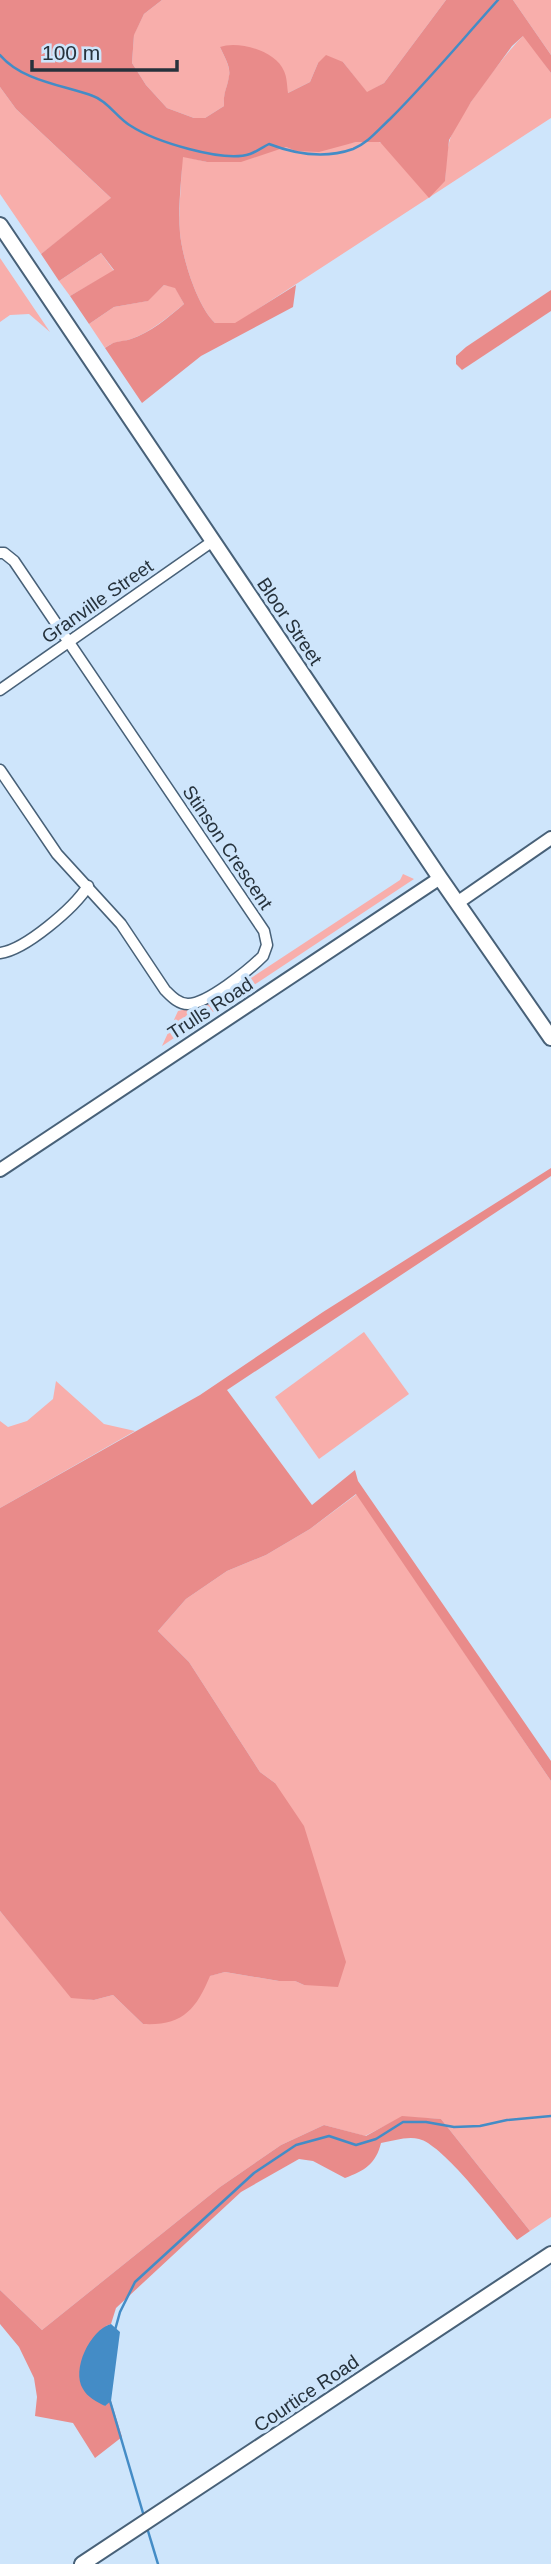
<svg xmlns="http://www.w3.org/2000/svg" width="551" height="2564" font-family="Helvetica,sans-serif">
<rect width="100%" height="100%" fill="#cee5fb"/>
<g fill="#f8aeab">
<path d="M 162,0 L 446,0 L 384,83 L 367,93 L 343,62 L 318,63 L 310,82 L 288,93 L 220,47 C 224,56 231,67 229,77 C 227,88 223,94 224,106 L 205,118 L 194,118 L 167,108 L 146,85 L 132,63 L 134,34 L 144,14 Z"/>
<polygon points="513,0 551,0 551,55"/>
<path d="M 524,35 L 551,73 L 551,118 L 235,324 L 215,323 C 197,306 182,257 180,233 C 178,208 182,181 182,156 L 207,162 L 286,147 C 320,160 346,136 379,142 C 390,144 432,173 445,181 C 446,169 446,155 449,143 C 454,120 506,52 524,35 Z"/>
<polygon points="0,87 16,109 112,199 41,254 0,194"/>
<polygon points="101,253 114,271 70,296 59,281"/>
<polygon points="0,258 50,332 29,314 10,315 0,322"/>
<path d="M 164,285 L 175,287 L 184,304 C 168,317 151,332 131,339 C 119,343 116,340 105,348 L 89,324 L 114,307 L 147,301 Z"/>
<polygon points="403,874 414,879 162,1046 178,1011 213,1003 400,880"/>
<polygon points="364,1332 409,1394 319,1459 275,1397"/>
<polygon points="56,1381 104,1424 135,1431 0,1508 0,1421 8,1427 27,1421 53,1399"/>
<polygon points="357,1494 551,1781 551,2217 530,2231 441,2119 402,2117 365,2136 324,2125 281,2145 220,2187 42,2330 0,2290 0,1911 71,1997 94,2000 113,1995 143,2024 209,1976 225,1972 279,1981 295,1981 304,1985 275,1783 260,1772 189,1662 158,1631 186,1599 227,1571 266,1555 310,1529"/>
</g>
<g fill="#e98b8a">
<path d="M 0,0 L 162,0 L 144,14 L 134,35 L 132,63 L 146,85 L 167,108 L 194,118 L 205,118 L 224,106 C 223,92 227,89 229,76 C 231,67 224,56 220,47 C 238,40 276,51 284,71 C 287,77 287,86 288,93 L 310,82 L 318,63 L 326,55 L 343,62 L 367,92 L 384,83 L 446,0 L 513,0 L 551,55 L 551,73 L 523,36 L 512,46 L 471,102 L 449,140 L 445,181 L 429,198 L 380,142 L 356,142 L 319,152 L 296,151 L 286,147 L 241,162 L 207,162 L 183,157 C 181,181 178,209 180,233 C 182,257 197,306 215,323 L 235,323 L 296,285 L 293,307 L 201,356 L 142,403 L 105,348 C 118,339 118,343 131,339 C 150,333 169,317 184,304 L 175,288 L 164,285 L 148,301 L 114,307 L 89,324 L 70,296 L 114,270 L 101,253 L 59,281 L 41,254 L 111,198 L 16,109 L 0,87 Z"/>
<polygon points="551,290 551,311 462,370 456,364 456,356 466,347"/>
<path d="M 551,1168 L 551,1176 L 227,1390 L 312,1505 L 355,1470 L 358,1481 L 551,1761 L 551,1781 L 356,1494 L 310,1529 L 266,1555 L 227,1571 L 186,1599 L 158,1631 L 189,1662 L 260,1772 L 275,1783 L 304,1826 L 346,1962 L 338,1987 L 304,1985 L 295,1981 L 279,1981 L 225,1972 L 210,1976 C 196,2010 182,2026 143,2024 L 113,1995 L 94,2000 L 71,1998 L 0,1911 L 0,1508 L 200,1395 L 323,1312 Z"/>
<path d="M 402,2116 L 441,2119 L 530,2231 L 517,2240 C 498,2218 444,2145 419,2139 C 407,2136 393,2141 381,2143 C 376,2164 364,2171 345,2178 L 313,2161 L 299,2159 L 241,2192 L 116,2308 L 111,2324 L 106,2326 L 104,2406 L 111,2401 L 122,2437 L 95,2458 L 73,2423 L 35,2416 L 37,2397 L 34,2378 L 19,2347 L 0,2324 L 0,2290 L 42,2330 L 220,2187 L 281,2145 L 324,2125 L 366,2136 Z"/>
</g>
<path fill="#448cc6" d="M 111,2324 L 120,2332 L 111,2401 L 105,2406 C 97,2402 87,2397 83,2389 C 71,2370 90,2330 111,2324 Z"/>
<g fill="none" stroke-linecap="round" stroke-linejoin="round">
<g stroke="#448cc6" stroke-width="2.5">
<path d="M 0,55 C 22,81 63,85 93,96 C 108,101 117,118 131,126 C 154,141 223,163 250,154 C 256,152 263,147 269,144 C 295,154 325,159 353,149 C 368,143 378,130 390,119 C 428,81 462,40 498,0"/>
<polyline points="115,2330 120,2312 135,2282 254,2173 296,2145 329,2136 356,2145 376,2139 403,2122 426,2122 454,2127 480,2126 507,2120 551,2116"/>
<polyline points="110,2401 143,2513"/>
<polyline points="148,2531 158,2564"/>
</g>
<defs>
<g id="minor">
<path d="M 0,553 L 4,553 L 14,561 L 264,931 L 267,945 L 263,956 C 249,970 207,1004 188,1004 C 178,1004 171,996 165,990 L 121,924 L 57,854 L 0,770"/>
<polyline points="0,690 213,541"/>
<path d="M 0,953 C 25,950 74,908 88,886"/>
</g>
<g id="tertiary">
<polyline points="457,903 551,838"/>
<polyline points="0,1170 440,878"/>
</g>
<g id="secondary">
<polyline points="0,225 440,878 551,1038"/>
<polyline points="82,2564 551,2254"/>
</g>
</defs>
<use href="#minor" stroke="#486178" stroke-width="13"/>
<use href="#tertiary" stroke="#486178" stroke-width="16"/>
<use href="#secondary" stroke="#486178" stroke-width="18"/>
<use href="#minor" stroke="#fff" stroke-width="10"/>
<use href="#tertiary" stroke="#fff" stroke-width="12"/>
<use href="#secondary" stroke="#fff" stroke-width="14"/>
</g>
<g text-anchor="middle" stroke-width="7" stroke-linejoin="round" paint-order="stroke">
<g font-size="19" fill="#26323c" stroke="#cee5fb">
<text transform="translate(97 601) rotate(-35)" y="7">Granville Street</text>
<text transform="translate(290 621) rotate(56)" y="7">Bloor Street</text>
<text transform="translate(228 847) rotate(56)" y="7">Stinson Crescent</text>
<text transform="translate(210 1008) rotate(-33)" y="7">Trulls Road</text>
<text transform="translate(306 2393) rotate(-34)" y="7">Courtice Road</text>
</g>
</g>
<path d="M32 60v10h145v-10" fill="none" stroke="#26323c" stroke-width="3.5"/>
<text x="42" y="60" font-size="21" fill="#26323c" stroke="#cee5fb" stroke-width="5" paint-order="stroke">100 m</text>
</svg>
